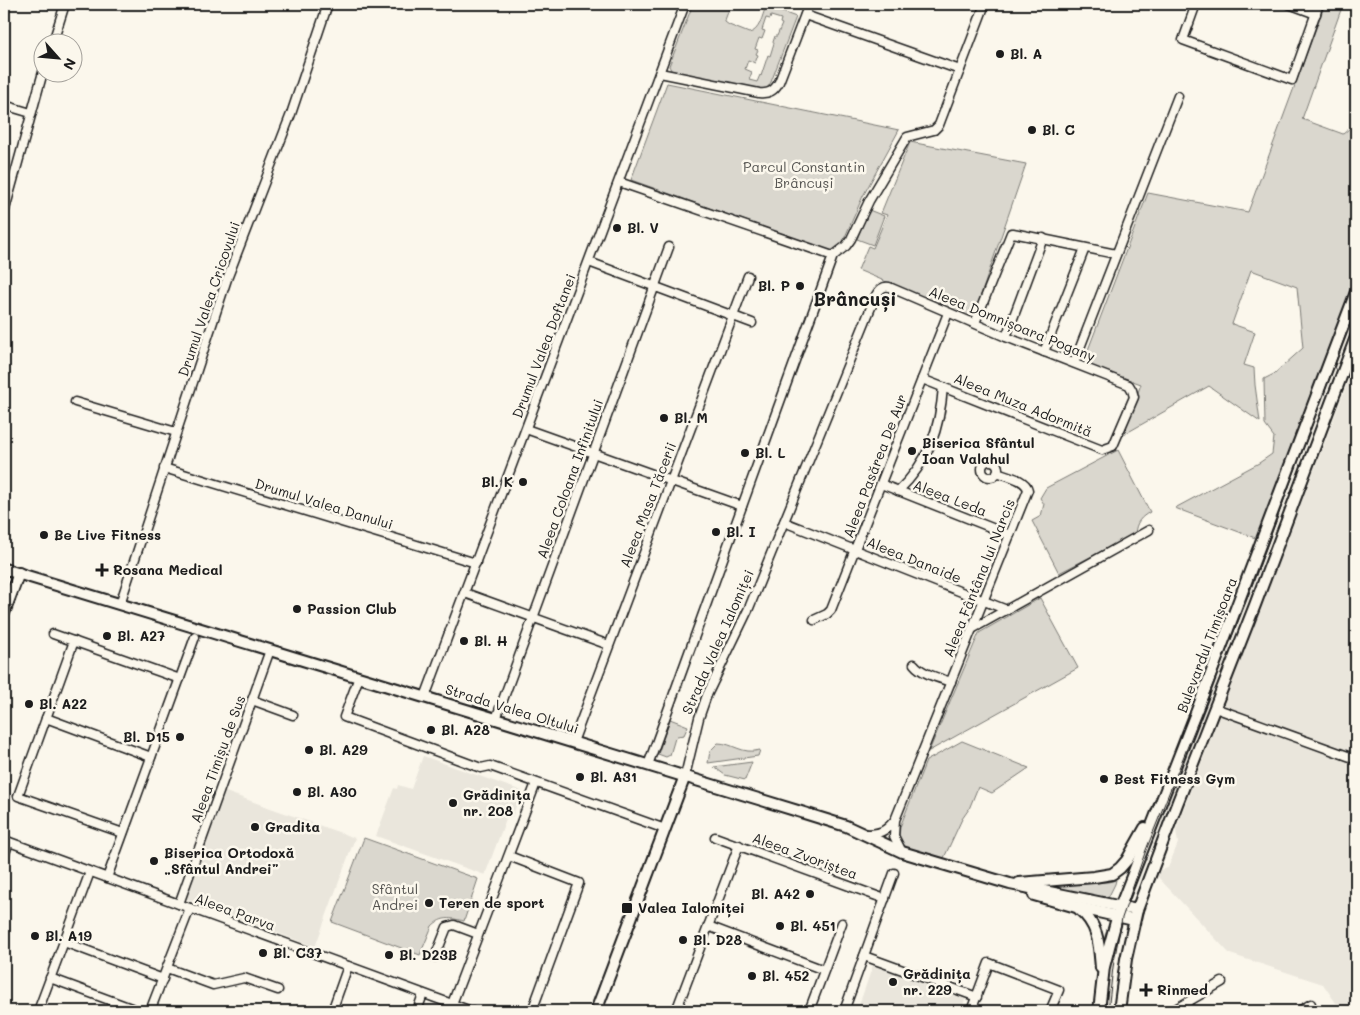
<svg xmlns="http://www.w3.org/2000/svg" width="1360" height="1015" font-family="Mali,sans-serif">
<rect width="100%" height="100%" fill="#fbf7ec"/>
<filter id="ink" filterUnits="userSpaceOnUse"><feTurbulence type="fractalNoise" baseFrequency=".02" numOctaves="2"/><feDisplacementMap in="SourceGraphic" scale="10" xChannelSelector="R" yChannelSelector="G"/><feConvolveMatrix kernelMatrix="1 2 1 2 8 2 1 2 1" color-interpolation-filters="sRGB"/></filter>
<g filter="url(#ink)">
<g fill="#eae6dc">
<polygon points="1356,361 1356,1010 1336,1003 1323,984 1230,954 1157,876 1160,870 1168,868 1178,843 1176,831 1180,818"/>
<polygon points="423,756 522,791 512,817 507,816 485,875 376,836 394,788 397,789 398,785 411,789"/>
<polygon points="223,791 355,838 315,947 187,899 185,893"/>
<polygon points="873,965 965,999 961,1011 857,1011"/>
</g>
<g fill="#dad7ce" stroke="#7b7a75" fill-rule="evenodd">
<path d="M 693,4 L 731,4 L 725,20 L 725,22 L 729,25 L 749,33 C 760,31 762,16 766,6 L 796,17 L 771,82 L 768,87 L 762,89 L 674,72 L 671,70 L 669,66 ZM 771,16 L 781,19 L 780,23 L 782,24 L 777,36 L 775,36 L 773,42 L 774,43 L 770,56 L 768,55 L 761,76 L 760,75 L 757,82 L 749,80 L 752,72 L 745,69 L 748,60 L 755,63 L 758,55 L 756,54 L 758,50 L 755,49 L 759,38 L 762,39 L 765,31 L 762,30 L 766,18 L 770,19 Z"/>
<polygon points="1325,4 1343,4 1302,119 1343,134 1356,123 1356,277 1258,539 1175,508 1259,463 1272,454 1274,437 1265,425 1264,379 1274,374 1303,348 1297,287 1251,270 1232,324 1255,332 1244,365 1254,368 1255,385 1260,422 1209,386 1123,435 1141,384 1083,363 1148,193 1248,212"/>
<polygon points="667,83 899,130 863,196 841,246 833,252 631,180"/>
<polygon points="910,142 1026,164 973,318 858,270 868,246 873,248 887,215 881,213"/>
<polygon points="869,210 884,216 873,245 857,239"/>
<path d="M 1118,450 L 1150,512 C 1141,517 1136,522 1135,534 L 1059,573 L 1032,521 L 1041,516 L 1044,504 L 1040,498 L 1046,488 Z"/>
<polygon points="1040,598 1078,668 929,751 979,633"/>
<polygon points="670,719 688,726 684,735 677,736 675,738 670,755 666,757 658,754"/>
<polygon points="962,741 1029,768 992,793 978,787 969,809 962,819 943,860 906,848 900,841 899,837 900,827 926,761"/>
<path d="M 718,743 C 733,743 742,755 760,750 L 758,756 L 708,763 L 710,751 Z"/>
<polygon points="752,762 745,780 725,775 714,767"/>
<path d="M 364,838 L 478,879 L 464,921 C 451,918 442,916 432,926 L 420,955 L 332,922 Z"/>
<polygon points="1116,880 1115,884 1108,898 1051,887 1051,885 1108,882"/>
</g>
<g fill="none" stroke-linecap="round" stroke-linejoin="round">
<defs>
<g id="street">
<polyline points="1196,4 1183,40 1292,80 1319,4"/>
<polyline points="1289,4 1316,14"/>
<polyline points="805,15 960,70"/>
<polyline points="53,42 65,4"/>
<path d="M 660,73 L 759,93 C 769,94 774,91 779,82 L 809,4"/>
<polyline points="4,105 31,113"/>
<polyline points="619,182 833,256"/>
<polyline points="4,213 43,72"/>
<polyline points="589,262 752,323"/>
<polyline points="975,323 1011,233 1013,233 1116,254"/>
<polyline points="1006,337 1043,238"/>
<polyline points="1044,352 1085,248"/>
<polyline points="1074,363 1178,96"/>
<polyline points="75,402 176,432"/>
<polyline points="526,429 742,506"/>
<circle cx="990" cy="469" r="8"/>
<polyline points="164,468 476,563"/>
<polyline points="881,484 1010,535"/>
<path d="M 898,491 C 929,462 940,428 943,387"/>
<polyline points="784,522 1007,610"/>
<polyline points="465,593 609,645"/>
<polyline points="120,604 227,279 291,114 328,4"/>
<polyline points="814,620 827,614 831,610 948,313"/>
<polyline points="972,629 1149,530"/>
<polyline points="53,634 180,679"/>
<polyline points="74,641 18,796 123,833"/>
<path d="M 914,664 C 922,674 939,678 951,682"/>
<polyline points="359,677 344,717 481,768 490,766 665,829"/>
<polyline points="425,697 685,4"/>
<polyline points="252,700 293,715"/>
<polyline points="1215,708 1356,759"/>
<polyline points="46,718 151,757"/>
<polyline points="496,719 669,247"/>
<polyline points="573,742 748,276"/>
<polyline points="648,765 833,256 846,246 851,239 869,201 907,137 934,130 939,125 985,4"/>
<path d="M 685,776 L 699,718 L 707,695 L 749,608 L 876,295 C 880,289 883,286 889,287 L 1006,337 L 1129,385 L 1132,390 L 1134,397 L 1113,446 L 1102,450 L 922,379"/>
<path d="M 865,834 C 879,834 885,832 894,821"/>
<polyline points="715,837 885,899"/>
<polyline points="4,840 471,1011"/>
<path d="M 902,852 L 894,836 L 895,820 L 1028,490 C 1026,479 1007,476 997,472"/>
<polyline points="4,856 9,842"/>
<polyline points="509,856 579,883 532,1011"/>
<polyline points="107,878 195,637"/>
<polyline points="179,904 270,650"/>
<polyline points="708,926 824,970"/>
<polyline points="64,942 163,979"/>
<polyline points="864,956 977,997"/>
<polyline points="435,957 447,927 454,925 478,934"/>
<polyline points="167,968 213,985 244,978 278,990"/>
<polyline points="50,978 139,1011"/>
<polyline points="452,1004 536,783"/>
<polyline points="38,1011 90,872"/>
<polyline points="150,1011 190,908"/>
<polyline points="332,1011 348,966"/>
<polyline points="417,1011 423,994"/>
<polyline points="676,1011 739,845"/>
<polyline points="809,1011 842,923"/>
<polyline points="844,1011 894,873"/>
<polyline points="971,1011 989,963 1059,990 1050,1011"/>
<polyline points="1172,1011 1222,982"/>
<polyline points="1299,1011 1311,1004"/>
</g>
<g id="secondary">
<polyline points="4,569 801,812 846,826 902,852 1010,884 1137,910"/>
<polyline points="4,613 19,573"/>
<polyline points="1019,883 1094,877 1112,874 1120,868 1127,860 1145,828"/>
<polyline points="1034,895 1076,907 1134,920"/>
<path d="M 1079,909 C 1099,925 1099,945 1101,968"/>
<polyline points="596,1011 685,776"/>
<polyline points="1099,1011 1104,967 1109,947 1120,907 1203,695 1356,292"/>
<polyline points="1119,1011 1126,959 1137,910 1177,804 1255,605 1356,337"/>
</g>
</defs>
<use href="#street" stroke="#1c1c1c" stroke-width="11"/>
<use href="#secondary" stroke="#1c1c1c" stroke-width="14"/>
<use href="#street" stroke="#fbf7ec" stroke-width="8"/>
<use href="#secondary" stroke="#fbf7ec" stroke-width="10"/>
<polyline stroke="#1c1c1c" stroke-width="1" points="1108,1011 1113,967 1122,918 1146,850 1246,602 1356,307"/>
</g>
</g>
<g fill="#1c1c1c" stroke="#fbf7ec" stroke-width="2">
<circle cx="1000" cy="54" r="5"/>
<circle cx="1032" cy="130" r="5"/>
<circle cx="617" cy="228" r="5"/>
<circle cx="800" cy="286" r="5"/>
<circle cx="664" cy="418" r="5"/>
<circle cx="912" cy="451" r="5"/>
<circle cx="745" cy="453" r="5"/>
<circle cx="523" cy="482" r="5"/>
<circle cx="716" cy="532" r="5"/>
<circle cx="44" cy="535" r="5"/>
<path d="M99.5 562.5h5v5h5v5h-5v5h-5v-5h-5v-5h5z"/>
<circle cx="297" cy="609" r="5"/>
<circle cx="107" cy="636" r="5"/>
<circle cx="464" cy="641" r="5"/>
<circle cx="29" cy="704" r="5"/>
<circle cx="431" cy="730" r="5"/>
<circle cx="180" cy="737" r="5"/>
<circle cx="309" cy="750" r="5"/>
<circle cx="580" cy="777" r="5"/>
<circle cx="1104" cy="779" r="5"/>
<circle cx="297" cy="792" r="5"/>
<circle cx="453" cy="803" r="5"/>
<circle cx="255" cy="827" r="5"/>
<circle cx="154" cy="861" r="5"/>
<circle cx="810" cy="894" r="5"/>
<circle cx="429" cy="903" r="5"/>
<rect x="621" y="902" width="12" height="12" rx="2.5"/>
<circle cx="780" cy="926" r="5"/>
<circle cx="35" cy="936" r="5"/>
<circle cx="683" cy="940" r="5"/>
<circle cx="263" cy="953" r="5"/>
<circle cx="389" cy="955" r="5"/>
<circle cx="752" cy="976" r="5"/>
<circle cx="893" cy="982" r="5"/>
<path d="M1143.5 982.5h5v5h5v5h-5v5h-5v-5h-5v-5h5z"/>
</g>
<g text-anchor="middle" stroke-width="5" stroke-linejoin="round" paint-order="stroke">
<g font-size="14" font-weight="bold" fill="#1c1c1c" stroke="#fbf7ec" text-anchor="start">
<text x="1010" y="59">Bl. A</text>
<text x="1042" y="135">Bl. C</text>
<text x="627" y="233">Bl. V</text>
<text x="790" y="291" text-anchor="end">Bl. P</text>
<text x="674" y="423">Bl. M</text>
<text x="922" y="448">Biserica Sfântul<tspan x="922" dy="16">Ioan Valahul</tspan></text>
<text x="755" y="458">Bl. L</text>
<text x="513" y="487" text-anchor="end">Bl. K</text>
<text x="726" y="537">Bl. I</text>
<text x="54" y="540">Be Live Fitness</text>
<text x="113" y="575">Rosana Medical</text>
<text x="307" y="614">Passion Club</text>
<text x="117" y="641">Bl. A27</text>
<text x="474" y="646">Bl. H</text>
<text x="39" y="709">Bl. A22</text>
<text x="441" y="735">Bl. A28</text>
<text x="170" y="742" text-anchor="end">Bl. D15</text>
<text x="319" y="755">Bl. A29</text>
<text x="590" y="782">Bl. A31</text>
<text x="1114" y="784">Best Fitness Gym</text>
<text x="307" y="797">Bl. A30</text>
<text x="463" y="800">Grădinița<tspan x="463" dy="16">nr. 208</tspan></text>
<text x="265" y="832">Gradita</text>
<text x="164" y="858">Biserica Ortodoxă<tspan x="164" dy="16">„Sfântul Andrei”</tspan></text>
<text x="800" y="899" text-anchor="end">Bl. A42</text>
<text x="439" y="908">Teren de sport</text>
<text x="638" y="913">Valea Ialomiței</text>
<text x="790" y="931">Bl. 451</text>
<text x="45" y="941">Bl. A19</text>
<text x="693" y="945">Bl. D28</text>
<text x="273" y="958">Bl. C37</text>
<text x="399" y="960">Bl. D23B</text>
<text x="903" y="979">Grădinița<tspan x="903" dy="16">nr. 229</tspan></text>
<text x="762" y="981">Bl. 452</text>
<text x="1157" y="995">Rinmed</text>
</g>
<g font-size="14" fill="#555451" stroke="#fbf7ec">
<text x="804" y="172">Parcul Constantin<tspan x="804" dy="16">Brâncuși</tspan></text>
<text x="395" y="894">Sfântul<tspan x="395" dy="16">Andrei</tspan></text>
</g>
<g font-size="14" fill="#1c1c1c" stroke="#fbf7ec">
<text transform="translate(209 299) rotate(-71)" y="5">Drumul Valea Cricovului</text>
<text transform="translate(1012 324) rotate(22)" y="5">Aleea Domnișoara Pogany</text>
<text transform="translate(544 346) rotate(-69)" y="5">Drumul Valea Doftanei</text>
<text transform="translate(1023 405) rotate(22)" y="5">Aleea Muza Adormită</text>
<text transform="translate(875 466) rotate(-69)" y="5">Aleea Pasărea De Aur</text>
<text transform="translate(570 479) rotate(-70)" y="5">Aleea Coloana Infinitului</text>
<text transform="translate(950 498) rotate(21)" y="5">Aleea Leda</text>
<text transform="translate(324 504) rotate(17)" y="5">Drumul Valea Danului</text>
<text transform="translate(648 505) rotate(-69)" y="5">Aleea Masa Tăcerii</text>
<text transform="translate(914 560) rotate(22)" y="5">Aleea Danaide</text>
<text transform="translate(979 578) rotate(-68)" y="5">Aleea Fântâna lui Narcis</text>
<text transform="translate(718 642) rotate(-66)" y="5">Strada Valea Ialomiței</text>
<text transform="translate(1207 645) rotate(-69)" y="5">Bulevardul Timișoara</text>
<text transform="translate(512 709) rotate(17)" y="5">Strada Valea Oltului</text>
<text transform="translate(218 759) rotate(-70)" y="5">Aleea Timișu de Sus</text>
<text transform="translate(805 856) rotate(20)" y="5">Aleea Zvoriștea</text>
<text transform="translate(235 912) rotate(20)" y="5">Aleea Parva</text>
</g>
<g font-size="19" font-weight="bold" fill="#1c1c1c" stroke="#fbf7ec">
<text x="855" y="306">Brâncuși</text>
</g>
</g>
<rect width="1360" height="1015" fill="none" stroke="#fbf7ec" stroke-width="20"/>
<rect x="10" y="10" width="1340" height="995" fill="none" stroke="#1c1c1c" stroke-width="2" filter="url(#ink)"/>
<g transform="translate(58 58) rotate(117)"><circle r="24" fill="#fbf7ec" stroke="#a29f99"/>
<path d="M0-4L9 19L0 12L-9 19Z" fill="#1c1c1c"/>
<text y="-8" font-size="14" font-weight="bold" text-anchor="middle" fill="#1c1c1c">N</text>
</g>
</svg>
